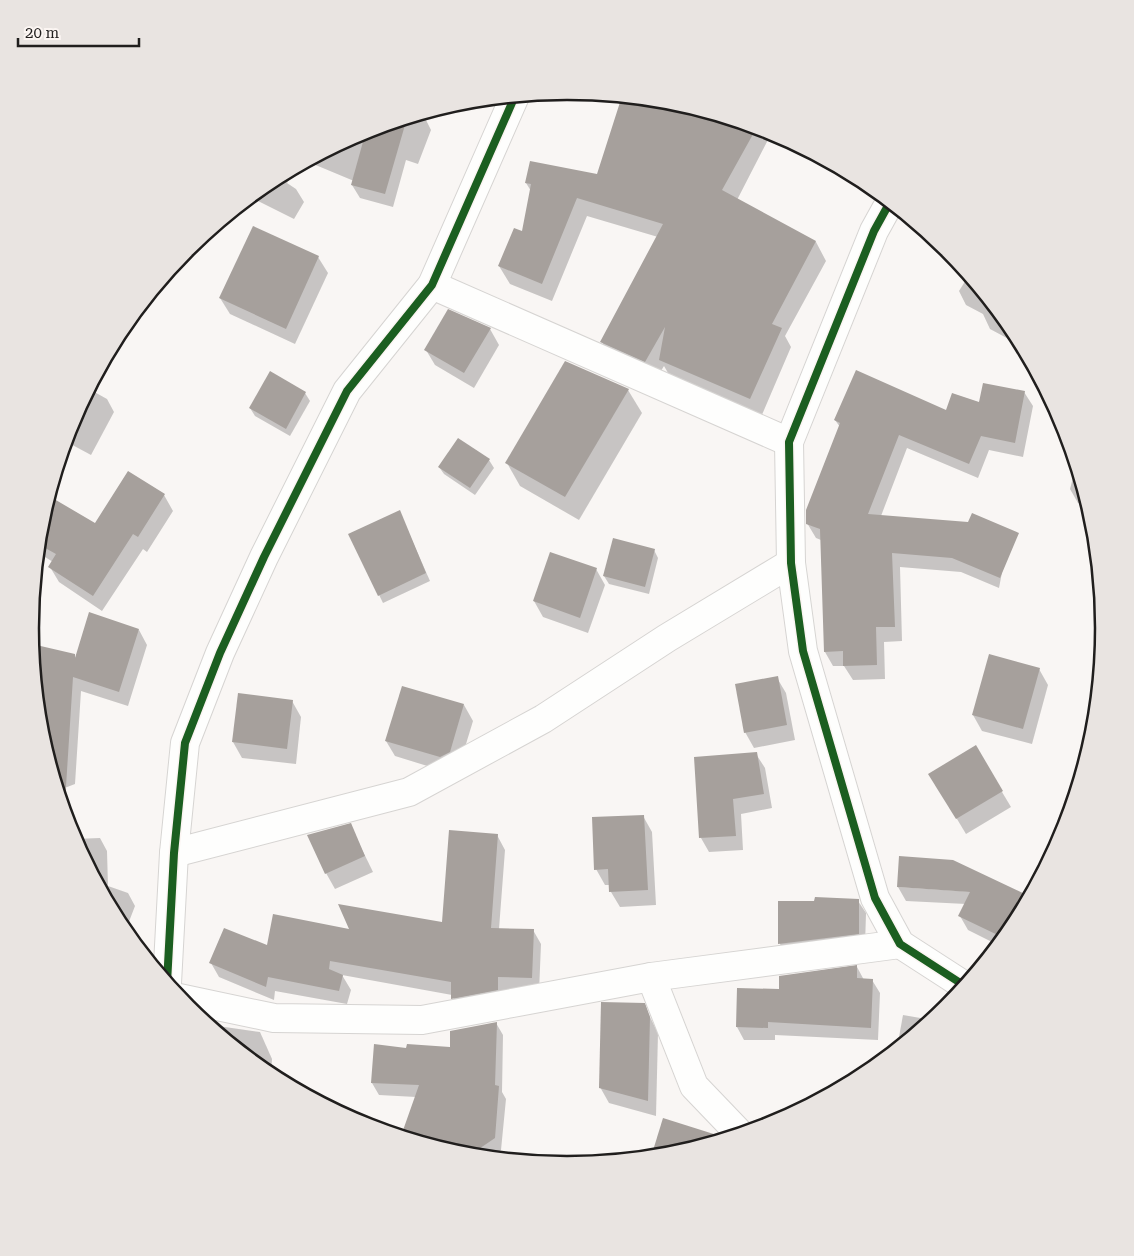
<svg xmlns="http://www.w3.org/2000/svg" width="1134" height="1256" font-family="'Roboto Serif',serif">
<rect width="100%" height="100%" fill="#f9f6f4"/>
<g fill="#0003">
<polygon points="613,96 672,101 772,132 737,200 816,242 826,261 785,336 791,347 761,417 671,378 664,366 656,379 612,360 602,342 658,237 587,216 552,301 510,284 499,266 523,233 531,191 526,183 598,175 622,101"/>
<polygon points="426,112 424,116 431,130 418,164 406,160 393,207 360,198 352,185 354,181 306,161 362,132"/>
<polygon points="287,172 290,178 287,183 296,189 304,202 294,219 250,197 269,181"/>
<polygon points="318,257 328,273 295,344 230,314 220,298"/>
<polygon points="969,275 1014,330 1022,346 990,329 983,314 966,305 959,291"/>
<polygon points="490,329 499,345 474,388 435,365 426,350"/>
<polygon points="89,389 107,399 114,412 91,455 65,441 71,422"/>
<polygon points="628,390 642,413 579,520 520,486 507,463"/>
<polygon points="1024,392 1033,406 1023,457 989,450 978,478 907,448 881,516 1008,541 999,588 961,572 900,567 902,641 884,642 885,679 853,680 844,666 833,666 825,652 821,540 816,538 807,523 840,427 835,420 946,411"/>
<polygon points="305,393 310,401 290,436 255,416 250,408"/>
<polygon points="458,439 489,460 494,468 475,495 444,474 439,467"/>
<polygon points="1076,466 1088,504 1078,503 1070,489"/>
<polygon points="164,495 173,511 147,552 143,549 102,611 59,582 50,567 53,562 37,552 40,523 48,497 95,525"/>
<polygon points="403,520 430,581 383,603 350,535"/>
<polygon points="654,550 658,558 649,594 609,584 604,576"/>
<polygon points="596,569 605,585 588,633 543,617 534,601"/>
<polygon points="139,630 147,645 128,706 81,691 75,784 62,789 40,732 33,662 37,647 74,655 76,658"/>
<polygon points="1039,669 1048,685 1032,744 982,731 973,715"/>
<polygon points="777,678 786,693 795,740 754,748 745,732"/>
<polygon points="292,701 301,717 296,764 242,758 233,742"/>
<polygon points="464,705 473,721 459,767 450,773 395,756 386,741"/>
<polygon points="975,747 1011,807 966,834 930,774"/>
<polygon points="756,754 765,768 772,808 741,814 743,850 709,852 701,838"/>
<polygon points="643,816 652,832 656,905 620,907 611,892 610,885 605,885 596,869"/>
<polygon points="350,825 373,872 335,889 326,873"/>
<polygon points="497,835 505,850 499,929 533,930 541,944 539,992 460,1012 452,995 342,975 351,990 347,1004 275,991 274,1000 219,977 211,963 268,947 351,930 443,924"/>
<polygon points="100,838 107,851 108,886 128,893 135,906 125,932 74,839"/>
<polygon points="898,887 1023,895 1027,901 1024,907 1015,907 1021,912 1013,927 998,945 968,930 960,916 966,904 906,901"/>
<polygon points="858,901 866,913 865,946 787,956 780,944 779,903"/>
<polygon points="857,967 864,980 872,980 880,993 878,1040 775,1035 775,1040 744,1040 737,1027 780,990"/>
<polygon points="644,1005 658,1033 656,1116 609,1103 600,1087"/>
<polygon points="903,1015 932,1020 897,1048"/>
<polygon points="496,1023 503,1035 502,1092 506,1099 501,1150 491,1157 466,1155 454,1137 449,1151 402,1136 416,1097 379,1095 372,1083 407,1049 451,1048"/>
<polygon points="218,1026 260,1032 272,1059 271,1076 217,1032"/>
</g>
<g fill="#a6a09c">
<polygon points="622,96 672,101 757,127 722,190 816,241 772,324 782,328 750,399 659,360 665,327 645,362 600,342 663,224 577,198 542,284 498,266 514,228 522,231 531,184 525,183 530,161 597,174"/>
<polygon points="407,118 385,194 351,185 366,131"/>
<polygon points="253,226 319,256 286,329 219,298"/>
<polygon points="448,309 491,328 464,373 424,350"/>
<polygon points="565,361 629,389 565,497 505,463"/>
<polygon points="856,370 946,410 952,393 979,402 983,383 1025,391 1015,443 981,436 969,464 899,435 868,514 968,522 972,513 1019,533 1000,578 952,558 892,553 895,627 876,627 877,665 843,666 843,651 824,652 820,529 806,524 806,510 840,423 834,420"/>
<polygon points="270,371 306,392 286,429 249,408"/>
<polygon points="458,438 490,459 470,488 438,467"/>
<polygon points="128,471 165,494 138,537 133,534 93,596 48,567 56,554 38,544 40,523 49,496 95,523"/>
<polygon points="400,510 426,573 378,596 348,534"/>
<polygon points="613,538 655,549 645,587 603,576"/>
<polygon points="550,552 597,568 580,618 533,601"/>
<polygon points="89,612 139,629 119,692 73,677 65,802 61,802 40,732 32,644 75,654 75,658"/>
<polygon points="989,654 1040,668 1023,729 972,715"/>
<polygon points="778,676 787,725 744,733 735,684"/>
<polygon points="402,686 464,704 450,752 440,757 385,741"/>
<polygon points="238,693 293,700 287,749 232,742"/>
<polygon points="976,745 1003,791 956,819 928,774"/>
<polygon points="757,752 764,794 733,799 736,836 699,838 694,757"/>
<polygon points="644,815 648,890 609,892 608,869 594,870 592,817"/>
<polygon points="351,823 365,856 325,874 307,835"/>
<polygon points="449,830 498,834 491,928 534,929 532,978 498,977 498,990 451,999 451,982 330,961 329,969 343,975 339,991 268,977 266,987 209,963 224,928 267,945 273,914 349,929 338,904 442,922"/>
<polygon points="899,856 953,860 1029,896 1013,927 1004,938 958,916 970,892 897,887"/>
<polygon points="815,897 859,899 859,934 778,944 778,901 814,901"/>
<polygon points="857,965 857,978 873,979 871,1028 768,1022 768,1028 736,1027 737,988 779,989 779,976"/>
<polygon points="601,1002 645,1003 650,1017 648,1101 599,1088"/>
<polygon points="497,1022 495,1085 499,1086 495,1138 470,1155 401,1136 419,1085 371,1083 374,1044 406,1048 407,1044 450,1047 450,1031"/>
<polygon points="663,1118 720,1136 723,1139 671,1155 651,1157"/>
</g>
<g fill="none" stroke-linecap="round" stroke-linejoin="round">
<defs>
<g id="minor">
<polyline points="890,202 874,231 789,442 791,563 803,651 875,898 900,944 965,986"/>
<polyline points="432,285 789,442"/>
<polyline points="174,853 409,792 543,719 667,638 791,563"/>
<polyline points="651,977 694,1086 740,1134"/>
<polyline points="167,983 174,853 185,743 220,653 264,557 347,391 432,285 515,96"/>
<polyline points="179,998 274,1018 422,1020 651,977 900,944"/>
</g>
</defs>
<use href="#minor" stroke="#d6d4d2" stroke-width="30"/>
<use href="#minor" stroke="#fefefd" stroke-width="28"/>
<defs>
<g id="cycleway">
<polyline points="890,202 874,231 789,442 791,563 803,651 875,898 900,944 965,986"/>
<polyline points="167,983 174,853 185,743 220,653 264,557 347,391 432,285 515,96"/>
</g>
</defs>
<use href="#cycleway" stroke="#fbf5f2" stroke-width="11"/>
<use href="#cycleway" stroke="#1b5e20" stroke-width="8"/>
</g>
<path d="M0 0H1134V1256H0ZM39 628a528 528 0 1 1 1056 0a528 528 0 1 1-1056 0Z" fill="#e9e4e1" fill-rule="evenodd"/>
<path fill="none" stroke="#201e1d" stroke-width="2.5" d="M39 628a528 528 0 1 1 1056 0a528 528 0 1 1-1056 0Z"/>
<path d="M18 38v8h121v-8" fill="none" stroke="#201e1d" stroke-width="2.5"/>
<text x="25" y="38" font-size="15" fill="#201e1d" stroke="#fbf5f2" stroke-width="4" paint-order="stroke">20 m</text>
</svg>
